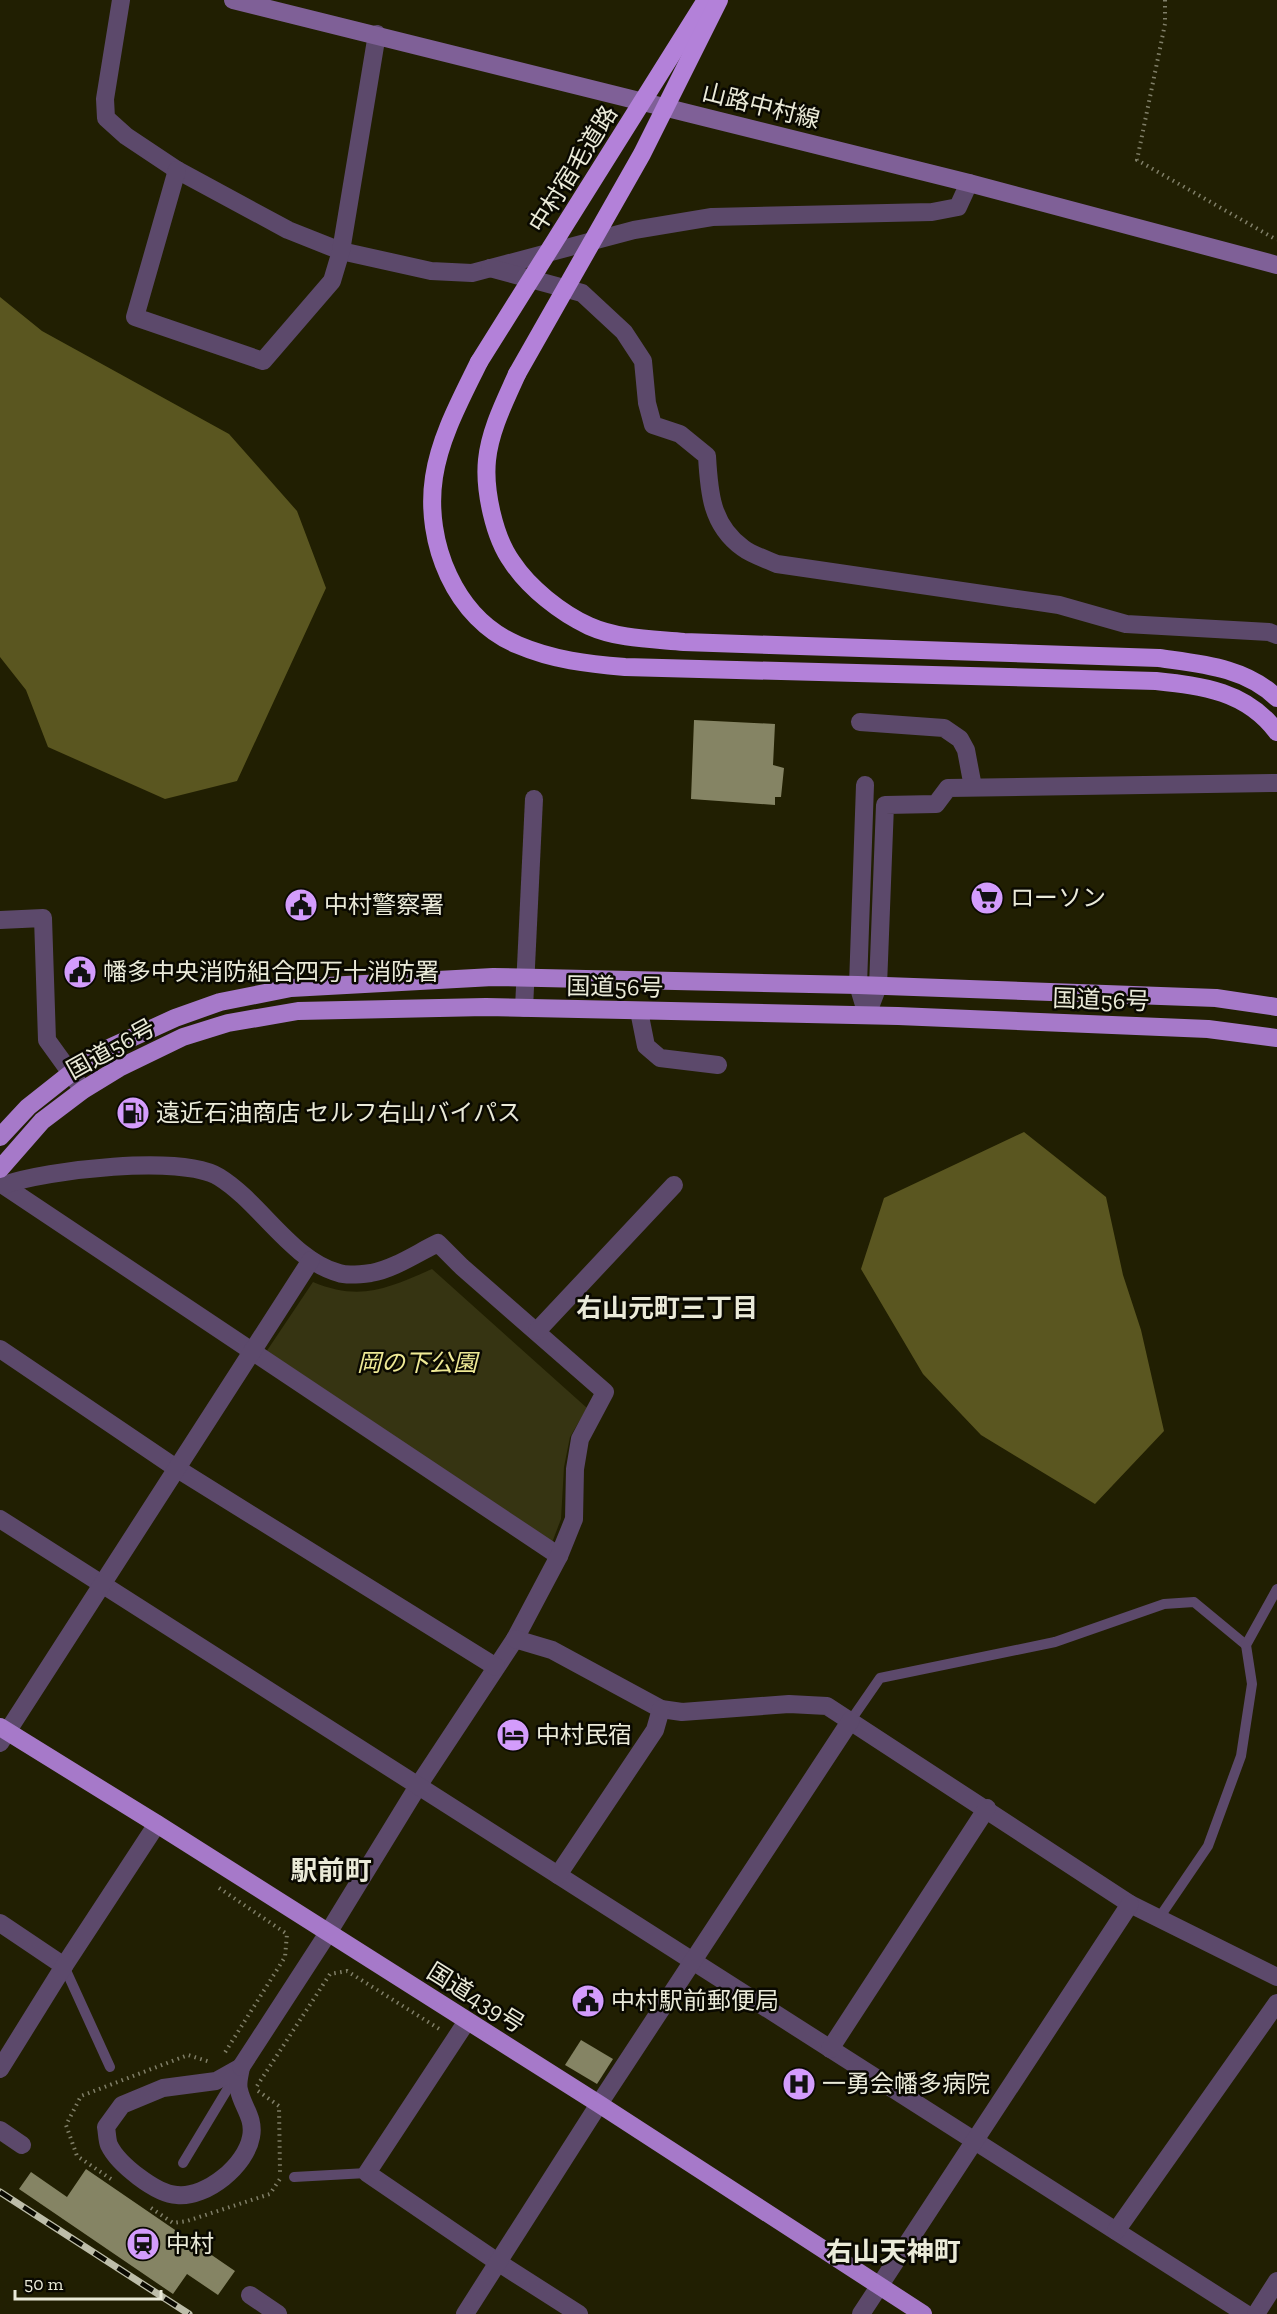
<svg xmlns="http://www.w3.org/2000/svg" width="1277" height="2314" font-family="'Zilla Slab','Noto Sans JP',serif">
<rect width="100%" height="100%" fill="#211f02"/>
<path fill="#363412" d="M 432,1269 L 587,1408 L 570,1437 L 564,1467 L 561,1519 L 550,1548 L 262,1358 L 313,1282 C 361,1302 388,1288 432,1269 Z"/>
<g fill="#5a5620">
<polygon points="0,297 42,331 229,434 297,511 326,588 237,781 165,799 48,747 26,690 0,657"/>
<polygon points="1024,1132 1106,1197 1123,1275 1141,1330 1164,1431 1095,1504 981,1435 923,1374 861,1269 884,1198"/>
</g>
<g fill="#858464">
<polygon points="694,720 775,724 773,765 784,768 781,797 775,797 775,805 691,799"/>
<polygon points="581,2040 613,2059 597,2084 565,2065"/>
<polygon points="86,2169 235,2271 218,2295 187,2274 173,2294 19,2189 31,2172 67,2197"/>
</g>
<g fill="none" stroke-linecap="round" stroke-linejoin="round">
<g stroke="#807f68" stroke-width="4" stroke-dasharray="1.5 4.5" stroke-linecap="butt">
<polyline points="1165,0 1165,24 1137,160 1277,240"/>
<polyline points="219,1888 287,1934 285,1957 224,2054"/>
<polyline points="257,2086 330,1974 347,1971 441,2030"/>
<polyline points="258,2091 279,2106 280,2172"/>
<polyline points="111,2179 77,2156 66,2125 81,2096 188,2055 210,2062"/>
<polyline points="151,2208 173,2223 187,2221 270,2194 280,2179"/>
</g>
<g stroke="#5c496b" stroke-width="10">
<polyline points="851,1720 880,1678 1055,1642 1164,1604 1194,1602 1246,1645"/>
<polyline points="1159,1918 1208,1846 1241,1756 1252,1684 1246,1645 1277,1589"/>
<polyline points="64,1966 110,2067"/>
<polyline points="183,2163 236,2075"/>
<polyline points="294,2177 367,2173"/>
</g>
<g stroke="#5c496b" stroke-width="18">
<polyline points="121,0 105,99 106,118 126,136 177,170 288,230 341,251 431,271 472,273 634,230 712,217 932,212 958,207 969,183"/>
<polyline points="177,170 135,317 263,361 332,281 341,251 377,34"/>
<path d="M 490,268 L 582,293 L 624,332 L 643,361 L 647,403 L 653,425 L 680,434 L 707,456 C 709,492 711,525 743,548 C 752,555 766,559 777,564 L 1059,605 L 1126,624 L 1269,632 L 1277,635"/>
<polyline points="860,722 944,728 960,739 966,750 973,787"/>
<polyline points="865,785 858,985 867,1015 878,986 885,805 936,804 948,788 1277,783"/>
<polyline points="0,920 43,918 47,1040 83,1090"/>
<polyline points="524,1008 534,799"/>
<polyline points="639,1011 646,1046 660,1058 718,1065"/>
<polyline points="0,1183 559,1556"/>
<path d="M 4,1185 C 47,1170 181,1154 219,1177 C 261,1203 291,1260 339,1273 C 347,1276 363,1274 371,1273 C 394,1269 417,1253 438,1243 L 462,1267 L 605,1392 L 580,1439 L 575,1469 L 574,1519 L 559,1556 L 515,1639 L 418,1786 L 328,1933"/>
<polyline points="537,1331 674,1185"/>
<polyline points="0,1349 176,1468 496,1667"/>
<polyline points="0,1519 1246,2314"/>
<polyline points="515,1639 552,1650 661,1709 682,1712 789,1704 827,1706 1130,1904 1277,1977"/>
<polyline points="0,1743 311,1260"/>
<polyline points="558,1875 655,1730 661,1709"/>
<polyline points="0,1923 64,1966"/>
<polyline points="467,2021 367,2173 499,2263 579,2314"/>
<polyline points="830,2049 987,1808"/>
<path d="M 241,2067 C 240,2074 237,2083 239,2090 C 242,2106 255,2118 251,2137 C 246,2165 207,2198 177,2195 C 156,2194 118,2164 109,2145 C 107,2140 107,2132 106,2127 L 122,2105 L 163,2088 L 216,2081 Z"/>
<polyline points="0,2069 64,1966 157,1824"/>
<polyline points="0,2130 22,2145"/>
<polyline points="1116,2231 1277,2003"/>
<polyline points="250,2295 278,2314"/>
<polyline points="465,2314 599,2104 851,1720"/>
<polyline points="861,2314 1130,1904"/>
<polyline points="1256,2314 1277,2281"/>
</g>
<polyline stroke="#5c496b" stroke-width="18" points="241,2067 328,1933"/>
<polyline stroke="#7f6097" stroke-width="18" points="233,0 969,183 1277,265"/>
<g stroke="#a679c9" stroke-width="18">
<polyline points="0,1137 28,1107 71,1073 107,1049 175,1018 220,1002 291,988 493,977 858,985 1216,998 1277,1007"/>
<polyline points="0,1169 42,1121 83,1090 119,1068 183,1037 228,1023 298,1011 486,1007 898,1016 1208,1029 1277,1038"/>
<polyline points="0,1727 157,1824 599,2104 923,2314"/>
</g>
<g stroke="#b381d9" stroke-width="18">
<path d="M 479,362 C 461,399 440,437 434,477 C 424,542 455,619 518,645 C 553,660 588,664 625,667 L 1156,681 C 1203,686 1246,691 1277,732"/>
<path d="M 517,374 C 505,401 490,430 487,460 C 484,490 494,537 512,562 C 529,588 561,613 589,626 C 618,639 652,639 684,642 L 1159,658 C 1201,664 1245,667 1277,698"/>
</g>
<defs>
<polyline id="rail" points="0,2192 189,2314"/>
</defs>
<use href="#rail" stroke="#bdbda9" stroke-width="7"/>
<use href="#rail" stroke="#0a0901" stroke-width="4.5" stroke-dasharray="14" stroke-linecap="butt"/>
<g stroke="#b381d9" stroke-width="18">
<polyline points="479,362 706,0"/>
<polyline points="517,374 642,154 719,0"/>
</g>
</g>
<defs>
<symbol id="supermarket-disc" viewBox="-11 -11 22 22"><circle r="9.5" fill="#d39cfc" stroke="#0a0901"/><path d="M-6-5.5h2.5l.6 2H6L4.5 2H-2.5L-4.4-4H-6ZM-1.5 3.2a1.3 1.3 0 1 0 .1 0ZM3 3.2a1.3 1.3 0 1 0 .1 0Z" fill="#111"/></symbol>
<symbol id="civic-disc" viewBox="-11 -11 22 22"><circle r="9.5" fill="#d39cfc" stroke="#0a0901"/><path d="M-.6-6.5H3V-4.5H.6V-3L4-1V1h2V6H-6V1h2V-1L-.6-3ZM-1.2 2.5V6h2.4V2.5Z" fill="#111"/></symbol>
<symbol id="fuel-disc" viewBox="-11 -11 22 22"><circle r="9.5" fill="#d39cfc" stroke="#0a0901"/><path d="M-5.5-6h7V0h2V4h1.3V-2.5L3-4.5l.8-.8L6-3V5H2.5V1h-1V6h-7ZM-4.2-4.7v3.2H.2V-4.7Z" fill="#111"/></symbol>
<symbol id="hotel-disc" viewBox="-11 -11 22 22"><circle r="9.5" fill="#d39cfc" stroke="#0a0901"/><path d="M-6-4.5h1.5V1H6V5H4.5V3h-9V5H-6ZM-4 0a1.8 1.8 0 1 1 3.6 0ZM.5 0V-2.5h3Q6-2.5 6 0Z" fill="#111"/></symbol>
<symbol id="hospital-disc" viewBox="-11 -11 22 22"><circle r="9.5" fill="#d39cfc" stroke="#0a0901"/><path d="M-5-5h3v3.5h4V-5h3V5h-3V1.5h-4V5h-3Z" fill="#111"/></symbol>
<symbol id="station-disc" viewBox="-11 -11 22 22"><circle r="9.5" fill="#d39cfc" stroke="#0a0901"/><path d="M-3-6H3Q5-6 5-4V2Q5 4 3 4L4.5 6H3L1.5 4h-3L-3 6H-4.5L-3 4Q-5 4-5 2V-4Q-5-6-3-6ZM-3.5-4v3h7v-3ZM-3.5 1v1.5H-2V1ZM2 1v1.5H3.5V1Z" fill="#111"/></symbol>
</defs>
<g fill-rule="evenodd">
<use href="#supermarket-disc" x="968" y="879" width="38" height="38"/>
<use href="#civic-disc" x="282" y="886" width="38" height="38"/>
<use href="#civic-disc" x="61" y="953" width="38" height="38"/>
<use href="#fuel-disc" x="114" y="1094" width="38" height="38"/>
<use href="#hotel-disc" x="494" y="1716" width="38" height="38"/>
<use href="#civic-disc" x="569" y="1982" width="38" height="38"/>
<use href="#hospital-disc" x="780" y="2065" width="38" height="38"/>
<use href="#station-disc" x="124" y="2225" width="38" height="38"/>
</g>
<g text-anchor="middle" stroke-width="5" stroke-linejoin="round" paint-order="stroke">
<g font-size="24" fill="#eaead8" stroke="#0a0901">
<text transform="translate(761 106) rotate(14)" y="8">山路中村線</text>
<text transform="translate(573 169) rotate(-58)" y="8">中村宿毛道路</text>
<text transform="translate(615 987) rotate(1)" y="8">国道56号</text>
<text transform="translate(1101 1000) rotate(2)" y="8">国道56号</text>
<text transform="translate(111 1049) rotate(-29)" y="8">国道56号</text>
<text transform="translate(476 1998) rotate(32)" y="8">国道439号</text>
</g>
<g font-size="24" fill="#eaead8" stroke="#0a0901" text-anchor="start">
<text x="1010" y="906">ローソン</text>
<text x="324" y="913">中村警察署</text>
<text x="103" y="980">幡多中央消防組合四万十消防署</text>
<text x="156" y="1121">遠近石油商店 セルフ右山バイパス</text>
<text x="536" y="1743">中村民宿</text>
<text x="611" y="2009">中村駅前郵便局</text>
<text x="822" y="2092">一勇会幡多病院</text>
<text x="166" y="2252">中村</text>
</g>
<g font-size="24" font-style="italic" fill="#eee995" stroke="#0a0901">
<text x="417" y="1371">岡の下公園</text>
</g>
<g font-size="26" font-weight="bold" fill="#eaead8" stroke="#0a0901">
<text x="667" y="1317">右山元町三丁目</text>
</g>
<g font-size="27" font-weight="bold" fill="#eaead8" stroke="#0a0901">
<text x="331" y="1880">駅前町</text>
<text x="893" y="2261">右山天神町</text>
</g>
</g>
<path d="M15 2290v9h146v-9" fill="none" stroke="#eaead8" stroke-width="3"/>
<text x="24" y="2290" font-size="18" fill="#eaead8" stroke="#0a0901" stroke-width="4.5" paint-order="stroke">50 m</text>
</svg>
